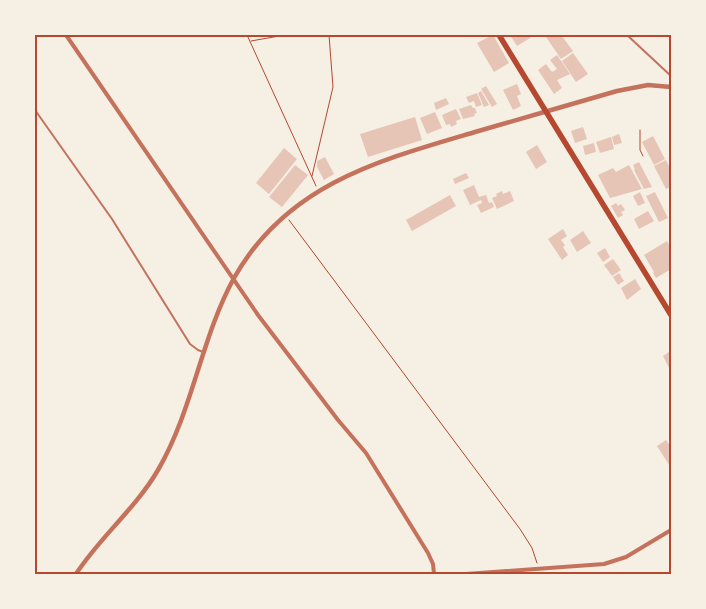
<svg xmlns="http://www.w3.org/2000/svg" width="706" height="609" font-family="Karla,sans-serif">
<rect width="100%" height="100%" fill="#f6efe4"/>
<g fill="#e6c5b7">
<polygon points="493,35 509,63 494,72 477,43"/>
<polygon points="510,35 535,35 517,46"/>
<polygon points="550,35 561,35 573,51 561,59 546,37"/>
<polygon points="573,53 588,74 576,82 562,61"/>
<polygon points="557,55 570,74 557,80 562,88 554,94 538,70 546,64 552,72 557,69 550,60"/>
<polygon points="517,84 521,94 517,96 521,106 513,110 503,90"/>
<polygon points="486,86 497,104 492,107 481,89"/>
<polygon points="481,91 489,105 484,107 478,93"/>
<polygon points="477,93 482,105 476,107 474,101 469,103 466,97"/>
<polygon points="446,98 449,104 436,110 434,103"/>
<polygon points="471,105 473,108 475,108 477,113 474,114 475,116 463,119 459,109"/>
<polygon points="456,109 461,119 456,121 457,124 451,127 450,124 446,125 442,115"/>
<polygon points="435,112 442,128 427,134 420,118"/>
<polygon points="415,117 422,140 368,157 360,134"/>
<polygon points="583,127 587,139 575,143 571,131"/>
<polygon points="619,134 622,143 614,145 612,137"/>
<polygon points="653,136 665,159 654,165 642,142"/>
<polygon points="611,137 614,149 600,153 596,142"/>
<polygon points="594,143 596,152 585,155 583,146"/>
<polygon points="537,145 547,162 536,169 526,152"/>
<polygon points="284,148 297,159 269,194 256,183"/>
<polygon points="325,157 334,174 324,180 317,167 317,161"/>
<polygon points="666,160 671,170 671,187 666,189 654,166"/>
<polygon points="639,162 652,187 644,189 634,170 635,169 633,165"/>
<polygon points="295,165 308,175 282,207 269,197"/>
<polygon points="629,165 642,189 610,198 598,175 613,168 616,172"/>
<polygon points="466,173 469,178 455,184 453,179"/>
<polygon points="474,185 479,197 486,195 489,203 492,202 494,207 481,213 477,205 482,203 481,200 470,205 463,190"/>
<polygon points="502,191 503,194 510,191 514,201 497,209 492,198 497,196 496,194"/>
<polygon points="640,192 645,203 638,206 633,196"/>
<polygon points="655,192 668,218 659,222 646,196"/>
<polygon points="450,195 456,206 412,231 406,220"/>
<polygon points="616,203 618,206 621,204 625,210 621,212 623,215 618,218 611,206"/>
<polygon points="648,211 654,221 639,229 634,219"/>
<polygon points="563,229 567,236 561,240 565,245 563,247 568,255 562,260 548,239"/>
<polygon points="583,231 591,243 577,252 570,240"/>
<polygon points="667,241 671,248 671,269 656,278 653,273 654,272 644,255"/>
<polygon points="605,248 610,257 603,262 597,253"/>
<polygon points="613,259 621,270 612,276 604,265"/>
<polygon points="619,273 624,281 618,285 613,277"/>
<polygon points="635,279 641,289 627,300 621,288"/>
<polygon points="669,352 671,355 671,372 663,356"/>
<polygon points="666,440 671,447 671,468 657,446"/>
</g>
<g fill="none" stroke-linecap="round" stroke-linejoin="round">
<g stroke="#b5482f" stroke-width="1">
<polyline points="247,35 316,186"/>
<polyline points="542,36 544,35"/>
<polyline points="251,41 285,35"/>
<polyline points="640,130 640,150 643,156"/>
<polyline points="312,176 333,87 329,35"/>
<polyline points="289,220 520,529 532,548 537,563"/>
</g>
<g stroke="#c5725c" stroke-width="2">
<polyline points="627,35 671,76"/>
<polyline points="35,110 112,219 190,344 198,350 203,352"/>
</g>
<g stroke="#c5725c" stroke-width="4">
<polyline points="66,35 258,315 338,420 366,453 428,553 433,564 434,574"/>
<polyline points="284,574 348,574"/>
<polyline points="466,574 604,564 626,557 671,530"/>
</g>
<path stroke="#c5725c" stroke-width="4.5" d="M 76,574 C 100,537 136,508 158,470 C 193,410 201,338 234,278 C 287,184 380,160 475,132 C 522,118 570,105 617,91 L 648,85 L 671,87"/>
<polyline stroke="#b5482f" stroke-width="5.5" points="499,35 671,315"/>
</g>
<rect width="706" height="609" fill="none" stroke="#f6efe4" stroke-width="72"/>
<rect x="36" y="36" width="634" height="537" fill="none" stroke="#b5482f" stroke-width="2"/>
</svg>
